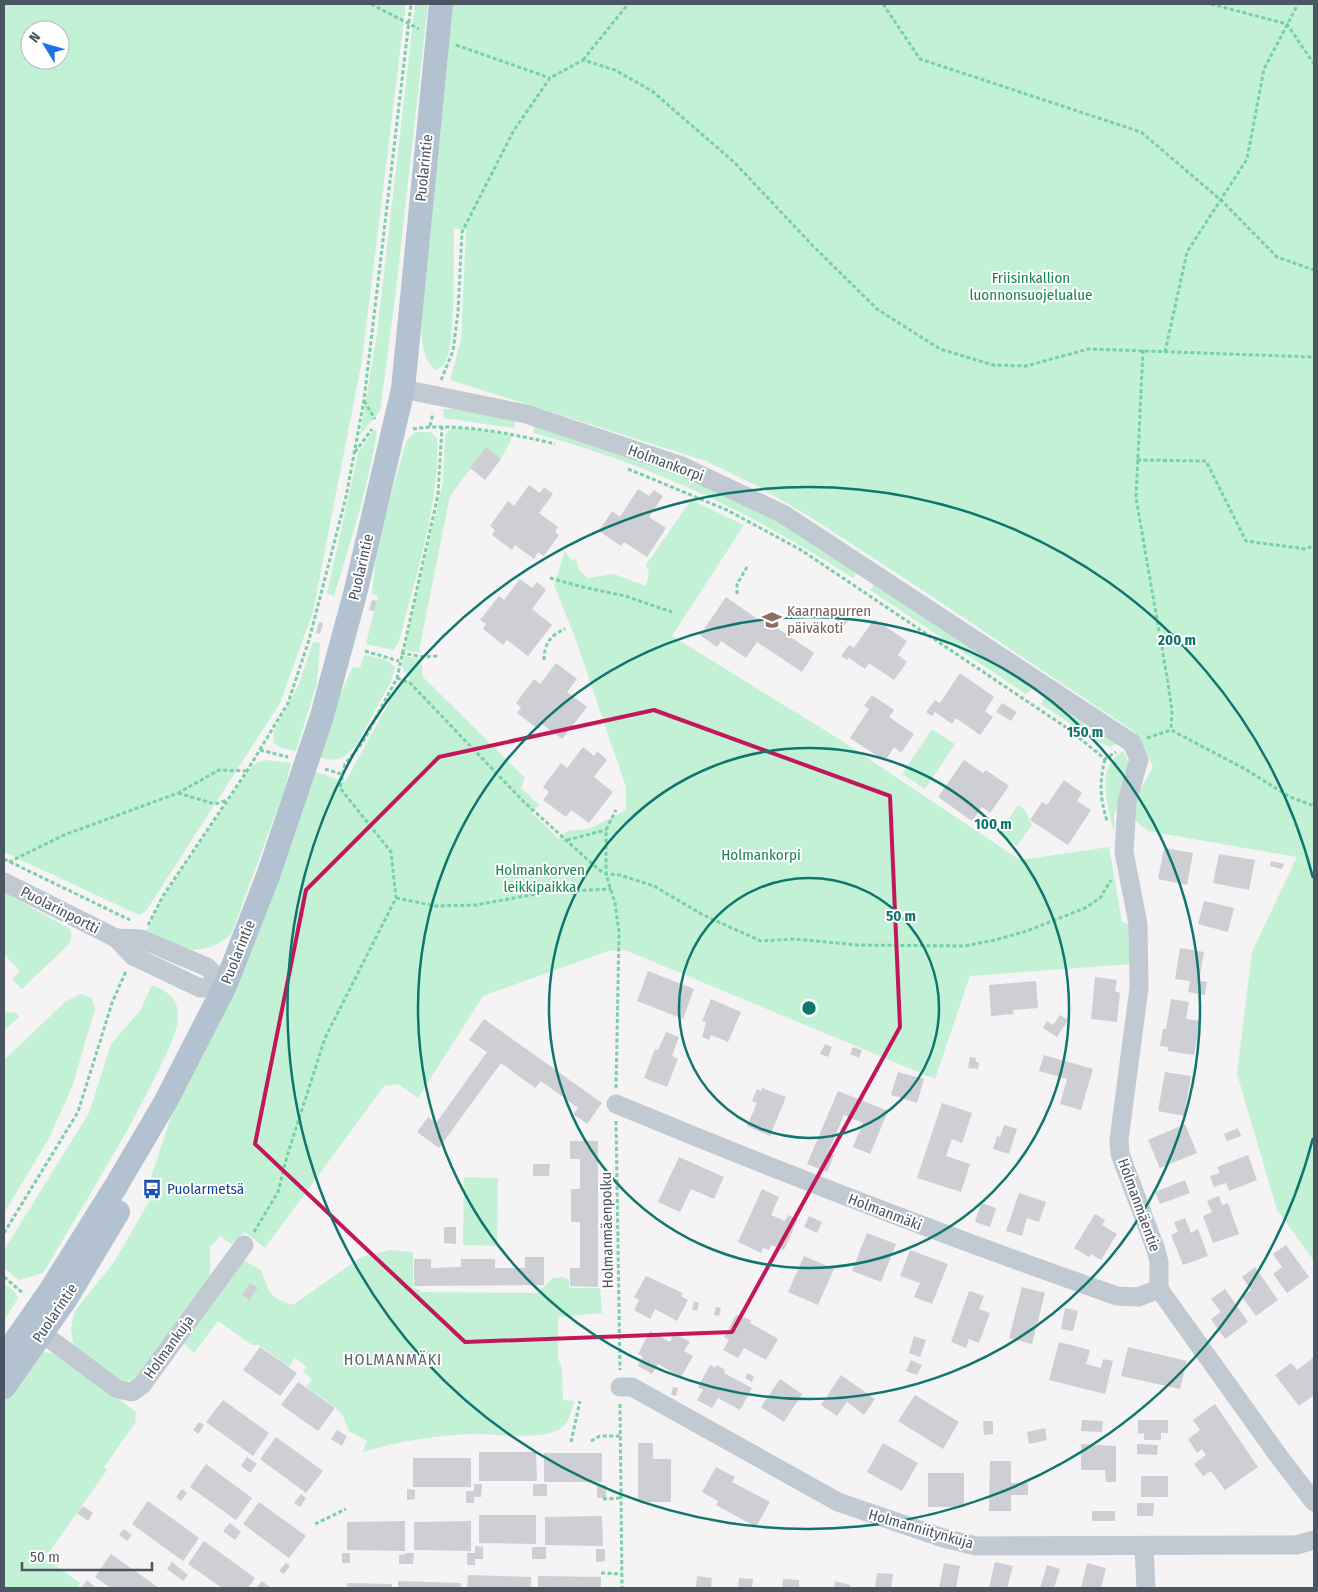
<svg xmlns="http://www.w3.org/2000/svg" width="1318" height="1592" font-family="'Fira Sans Condensed',sans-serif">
<rect width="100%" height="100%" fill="#f5f3f3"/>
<g fill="#c3f1d5" fill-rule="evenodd">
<path d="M 4,4 L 406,4 L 362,360 L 313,612 L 280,703 L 146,911 L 139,915 L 4,852 ZM 30,30 L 60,30 L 60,60 L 30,60 Z"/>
<polygon points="415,4 428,4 395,299 380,411 360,435 377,334"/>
<path d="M 450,4 L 1314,4 L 1314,1261 L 1277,1210 L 1237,1074 L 1252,952 L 1297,857 L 1148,831 L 1131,817 L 1135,800 L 1153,767 L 1145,748 L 1132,730 L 907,580 L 810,517 L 759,487 L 706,461 L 450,380 L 461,340 L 466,230 L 454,228 C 453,255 456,341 446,361 C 444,365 439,369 435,370 C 418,354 422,326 421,304 Z"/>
<polygon points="443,409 466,409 516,418 514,428 444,418"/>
<path d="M 535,422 L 675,469 L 779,518 L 852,565 L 856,575 L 853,578 C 753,513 648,463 533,433 Z"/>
<polygon points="452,427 490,431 513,436 501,459 486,448 450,496 420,646 420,653 404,650 443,482 445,435"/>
<path d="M 374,430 L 377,431 C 368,487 351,541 334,596 L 327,594 L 358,453 Z"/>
<path d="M 415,432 L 431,432 L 437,438 C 440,505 415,577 399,642 L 393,650 L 366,644 L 378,596 L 372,594 L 377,544 L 406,442 Z"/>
<polygon points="691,500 744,525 672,636 839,739 1020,860 1109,847 1122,922 1131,925 1132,964 970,976 935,1079 625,950 608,951 483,996 418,1098 398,1084 384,1086 265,1248 245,1232 231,1244 220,1236 210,1247 210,1281 142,1375 132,1380 120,1381 74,1349 71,1328 75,1311 114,1262 160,1183 151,1177 171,1117 225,1012 263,915 313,771 345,782 400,683 410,680 402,667 404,656 421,659 423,677 525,778 521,788 539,805 532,813 559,839 567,831 589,829 626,810 626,787 576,640 554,585 565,551 572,561 576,559 578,568 587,578 614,574 646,586 649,572 646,565"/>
<polygon points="876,582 1032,685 1032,689 1026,694 870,590"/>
<polygon points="313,642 320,643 317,683 296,751 281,748 273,742 274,731 299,684"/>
<path d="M 364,655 C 375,657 387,658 395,667 L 391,681 L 356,746 C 344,759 334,764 317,756 L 326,725 L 353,667 L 360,668 Z"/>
<polygon points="1049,696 1118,743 1110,747 1098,742 1041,704 1045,697"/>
<polygon points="932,729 955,744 925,789 902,774"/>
<path d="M 1123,751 L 1130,765 L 1114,817 L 1115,829 L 1113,830 C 1108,802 1094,769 1123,751 Z"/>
<path d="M 265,760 L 291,763 L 285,788 L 231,935 C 199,960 178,949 146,932 L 163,898 L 249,770 L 256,763 Z"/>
<polygon points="1018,805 1025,810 1032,825 1017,846 998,834"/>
<polygon points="4,892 70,929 72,936 69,944 22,989 12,979 20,971 4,954"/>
<path d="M 152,985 C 167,990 179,1000 178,1017 C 177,1035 167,1052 160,1067 C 126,1138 83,1205 43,1273 L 19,1280 L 4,1268 L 4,1250 L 89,1113 L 111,1044 L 140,1011 Z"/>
<polygon points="81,994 92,998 95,1009 72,1087 49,1138 4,1213 4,1060 65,1002"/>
<polygon points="8,1012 17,1013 19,1017 4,1031 4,1013"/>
<polygon points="464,1177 498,1178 497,1246 463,1245"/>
<path d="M 391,1250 L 413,1252 L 413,1287 L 422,1292 L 537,1293 L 553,1278 L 563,1277 L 569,1280 L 569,1288 L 600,1288 L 602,1313 L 558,1317 L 558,1359 L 562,1367 L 563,1400 L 574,1401 C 571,1412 569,1425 558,1430 C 535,1441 495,1433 470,1434 C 433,1436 398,1441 363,1452 L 367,1441 L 349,1431 L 343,1416 L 335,1407 L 306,1387 L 312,1379 L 303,1372 L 307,1367 L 295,1358 L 289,1367 L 259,1345 L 252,1345 L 218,1321 L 194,1353 L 183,1343 L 243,1260 L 261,1270 C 270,1293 268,1297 293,1305 L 361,1257 Z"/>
<polygon points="4,1283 14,1291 18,1298 4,1321"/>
<polygon points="37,1352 54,1353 136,1412 135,1423 104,1467 107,1470 45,1558 80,1583 78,1588 4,1588 4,1396"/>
</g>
<g fill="#cdcfd5">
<polygon points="486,447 501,459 485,480 470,468"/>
<polygon points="529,485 540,493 544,487 553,494 539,513 558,527 555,532 559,535 544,556 538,552 534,559 515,545 512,550 492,535 495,530 490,526 508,501 514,506"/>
<polygon points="638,489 649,496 654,490 663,496 649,517 666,528 647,557 624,542 621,546 599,531 612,511 620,517"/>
<polygon points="520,579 532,588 537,582 546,590 532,609 552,625 528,656 507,640 503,645 483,629 486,624 480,620 499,596 504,600"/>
<polygon points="726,597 759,620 761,617 814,653 802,672 757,642 746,658 721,641 717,647 700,635"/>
<polygon points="372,600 377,601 374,611 369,610"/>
<polygon points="841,613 849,619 841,630 833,625"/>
<polygon points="874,619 907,641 898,655 907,662 894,680 869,663 865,669 849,658 847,660 841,656 849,645 854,648"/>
<polygon points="319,622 323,623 320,634 316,633"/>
<polygon points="556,663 577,679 567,692 587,707 562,739 542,724 538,729 517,713 521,707 516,703 534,679 540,684"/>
<polygon points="960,673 994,697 985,711 993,717 980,735 956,718 952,724 935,712 932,716 926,712 935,700 940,703"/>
<polygon points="872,695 894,710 889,717 914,734 901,753 894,747 885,761 850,738 869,709 864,706"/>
<polygon points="1002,703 1017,712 1011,721 996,712"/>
<polygon points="583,747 594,756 597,751 607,760 594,777 613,792 589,823 571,810 566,817 543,800 549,792 543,787 561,763 567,768"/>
<polygon points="964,760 983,773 986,770 1009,786 990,813 982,807 972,821 938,797"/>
<polygon points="1064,780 1082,793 1077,801 1091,810 1068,845 1030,820 1042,802 1047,805"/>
<polygon points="1164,848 1193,853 1187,885 1158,879"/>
<polygon points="1219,854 1255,860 1249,890 1213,883"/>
<polygon points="1271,861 1284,864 1282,869 1270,866"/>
<polygon points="1204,901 1234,908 1228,932 1198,924"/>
<polygon points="1180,948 1204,952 1199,981 1207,982 1205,995 1188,992 1190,981 1175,979"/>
<polygon points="648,971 694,989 683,1019 637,1001"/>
<polygon points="1095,977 1117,980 1115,991 1120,993 1117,1022 1091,1019"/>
<polygon points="1036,981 1038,1008 1013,1010 1014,1014 991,1016 989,985"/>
<polygon points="711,999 741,1012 728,1042 711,1035 709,1040 702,1037 706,1022 702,1021"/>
<polygon points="1171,999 1189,1002 1186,1019 1200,1021 1194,1055 1168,1051 1168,1047 1160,1046 1163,1029 1166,1029"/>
<polygon points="1060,1015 1068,1020 1057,1037 1043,1028 1047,1021 1053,1025"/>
<polygon points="484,1019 602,1103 587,1124 573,1114 578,1108 541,1081 535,1088 501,1063 439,1148 417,1132 428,1117 436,1123 487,1052 469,1040"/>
<polygon points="666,1032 679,1037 672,1056 678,1059 667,1087 644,1078 655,1049 658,1050"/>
<polygon points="825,1044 832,1047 828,1057 820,1054"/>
<polygon points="853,1047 862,1050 859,1058 850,1054"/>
<polygon points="1044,1055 1093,1069 1081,1110 1060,1104 1067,1079 1039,1071"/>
<polygon points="970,1057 976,1058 976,1062 979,1062 978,1069 968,1068"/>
<polygon points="898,1072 924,1079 917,1103 891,1095"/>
<polygon points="1165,1072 1191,1076 1184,1116 1158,1111"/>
<polygon points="762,1088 786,1097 770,1136 747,1126 757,1103 752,1101 757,1089 761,1091"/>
<polygon points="838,1091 888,1111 870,1154 853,1147 863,1123 844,1115 828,1153 834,1155 827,1172 807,1164"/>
<polygon points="942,1103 972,1113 962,1143 952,1139 946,1156 970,1164 961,1192 917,1178"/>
<polygon points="1185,1124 1197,1153 1160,1168 1148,1140"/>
<polygon points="1004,1125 1017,1129 1009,1154 993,1149 997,1136 1000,1137"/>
<polygon points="1238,1128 1241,1136 1227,1141 1224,1134"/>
<polygon points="570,1141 598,1141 598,1287 570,1286 570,1268 580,1268 580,1222 571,1222 571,1189 580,1189 580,1159 570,1159"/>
<polygon points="1248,1155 1257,1180 1229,1191 1226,1183 1214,1187 1210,1176 1220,1173 1217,1167"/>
<polygon points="679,1157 724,1177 714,1199 691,1189 680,1212 658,1202"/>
<polygon points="533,1164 550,1164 549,1176 533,1176"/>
<polygon points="155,1179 160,1182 153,1195 148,1192"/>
<polygon points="1185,1180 1190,1193 1160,1204 1155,1192"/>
<polygon points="762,1189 779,1197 771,1215 785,1221 788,1215 798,1219 784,1250 771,1245 769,1250 763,1248 761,1253 738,1242"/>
<polygon points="1019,1193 1046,1202 1039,1222 1027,1218 1022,1236 1006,1231"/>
<polygon points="1219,1196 1222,1205 1228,1203 1239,1234 1213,1243 1203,1216 1212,1212 1207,1201"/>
<polygon points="981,1203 996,1208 990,1227 975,1222"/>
<polygon points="1095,1214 1105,1220 1102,1225 1117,1234 1101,1260 1091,1254 1089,1257 1074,1248"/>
<polygon points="809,1216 822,1222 817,1233 804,1227"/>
<polygon points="1185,1218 1191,1233 1198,1229 1208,1256 1183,1265 1171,1235 1178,1232 1174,1222"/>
<polygon points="444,1227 456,1227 456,1244 444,1243"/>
<polygon points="867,1233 896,1244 881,1282 852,1271"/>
<polygon points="1286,1245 1309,1277 1287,1293 1273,1274 1282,1267 1273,1254"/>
<polygon points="910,1250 948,1264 932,1304 914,1297 920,1283 900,1276"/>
<polygon points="804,1256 834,1269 818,1305 788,1292"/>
<polygon points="525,1257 544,1257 544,1285 414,1286 414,1259 431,1259 431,1268 461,1267 461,1259 495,1259 495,1268 525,1268"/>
<polygon points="1255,1267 1278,1300 1256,1316 1242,1297 1251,1290 1242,1277"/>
<polygon points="646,1276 683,1293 681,1296 688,1300 677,1321 655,1309 650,1319 634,1310 639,1300 634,1297"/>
<polygon points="250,1283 258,1288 249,1300 242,1295"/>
<polygon points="1022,1287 1045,1293 1032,1344 1009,1338"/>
<polygon points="1225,1289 1248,1322 1225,1339 1211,1319 1221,1312 1211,1299"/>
<polygon points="969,1291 984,1296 979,1309 990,1313 979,1343 969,1339 966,1348 951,1342"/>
<polygon points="694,1301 699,1303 697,1311 692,1309"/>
<polygon points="716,1307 721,1308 719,1316 714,1315"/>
<polygon points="1065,1308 1078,1311 1073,1331 1061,1329"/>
<polygon points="736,1315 751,1320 750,1323 778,1339 766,1360 744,1348 738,1358 723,1350 729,1340 724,1337"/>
<polygon points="650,1331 670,1342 674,1333 690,1342 684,1351 693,1356 681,1377 658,1364 652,1374 638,1366 643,1357 638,1354"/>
<polygon points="914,1336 926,1340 920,1357 909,1353"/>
<polygon points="1059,1342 1090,1350 1086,1364 1101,1368 1103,1359 1113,1361 1105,1394 1049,1380"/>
<polygon points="260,1347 297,1373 280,1396 243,1370"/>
<polygon points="1128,1347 1187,1361 1180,1389 1121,1376"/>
<polygon points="1314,1357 1314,1395 1299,1406 1275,1375 1291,1363 1297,1370"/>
<polygon points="911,1360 922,1365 917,1375 906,1371"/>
<polygon points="710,1365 715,1368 717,1365 725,1370 724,1373 752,1388 740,1410 718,1398 712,1408 697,1400 703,1390 698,1387"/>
<polygon points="748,1373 754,1377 752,1382 745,1378"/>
<polygon points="841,1375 875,1399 864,1415 847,1402 837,1416 821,1405"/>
<polygon points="780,1379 802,1394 784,1422 761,1407"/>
<polygon points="298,1382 335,1408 318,1431 281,1405"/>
<polygon points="673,1387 678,1388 676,1396 671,1395"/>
<polygon points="915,1395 959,1422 943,1449 898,1421"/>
<polygon points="223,1400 269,1433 253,1456 206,1422"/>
<polygon points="1215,1404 1258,1467 1225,1490 1211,1471 1203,1476 1194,1464 1206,1455 1202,1449 1197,1453 1188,1439 1200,1430 1193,1420"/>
<polygon points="1082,1420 1103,1421 1102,1432 1081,1431"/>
<polygon points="1138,1420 1168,1420 1168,1433 1161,1433 1161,1440 1144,1440 1144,1433 1138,1434"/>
<polygon points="983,1421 993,1421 993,1434 984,1435"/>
<polygon points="199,1422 204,1425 198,1434 193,1430"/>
<polygon points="1045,1428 1047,1440 1029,1444 1027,1432"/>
<polygon points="337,1430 347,1436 342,1446 331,1439"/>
<polygon points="276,1437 323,1471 306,1493 260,1459"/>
<polygon points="638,1443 653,1443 653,1459 671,1459 671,1502 638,1502"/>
<polygon points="883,1443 918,1463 902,1491 867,1472"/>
<polygon points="1081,1444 1116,1446 1116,1482 1106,1482 1105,1470 1081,1470"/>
<polygon points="1137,1444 1158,1445 1157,1455 1137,1454"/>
<polygon points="479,1452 536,1452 537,1481 479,1481"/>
<rect x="544" y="1453" width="58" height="29"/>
<polygon points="247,1457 257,1464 250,1473 241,1466"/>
<rect x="413" y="1458" width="58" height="29"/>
<polygon points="990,1461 1011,1461 1011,1483 1028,1483 1028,1495 1011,1495 1011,1511 989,1511"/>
<polygon points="206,1464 252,1498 236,1520 190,1487"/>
<polygon points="716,1467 735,1477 732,1482 770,1502 756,1527 716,1505 718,1501 702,1492"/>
<rect x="928" y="1473" width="36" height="34"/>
<rect x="1141" y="1476" width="27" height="21"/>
<polygon points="474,1484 482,1484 481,1497 474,1497 474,1503 466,1503 466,1491 474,1491"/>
<rect x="533" y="1484" width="14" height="12"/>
<rect x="597" y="1485" width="9" height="13"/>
<polygon points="182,1489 187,1493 181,1501 176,1497"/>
<polygon points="407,1489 415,1490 415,1499 407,1500"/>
<polygon points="301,1494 306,1498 300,1507 294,1503"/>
<polygon points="148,1501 199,1538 183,1561 132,1524"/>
<polygon points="259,1502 306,1536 289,1558 243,1524"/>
<polygon points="1137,1503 1154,1503 1153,1516 1137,1516"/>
<polygon points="83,1506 93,1513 88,1521 77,1513"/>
<rect x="1092" y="1511" width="23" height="10"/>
<polygon points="479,1515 536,1515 536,1544 479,1543"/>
<polygon points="602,1516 603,1546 545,1545 545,1517"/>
<polygon points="405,1521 405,1551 347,1550 347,1522"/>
<polygon points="471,1521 471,1551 414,1550 414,1522"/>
<polygon points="230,1523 241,1532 235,1540 223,1531"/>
<polygon points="124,1529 132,1535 127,1541 119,1535"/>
<polygon points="204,1541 255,1578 248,1588 222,1588 188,1564"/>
<polygon points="475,1546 483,1547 483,1559 475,1559 475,1565 467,1565 467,1553 475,1553"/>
<rect x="532" y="1547" width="14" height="12"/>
<polygon points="596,1549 605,1549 605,1561 596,1562"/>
<rect x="342" y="1553" width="8" height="10"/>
<polygon points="406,1553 414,1553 413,1564 399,1564 399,1555 406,1554"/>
<polygon points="111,1554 159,1588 111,1588 95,1577"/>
<polygon points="172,1562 188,1575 183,1581 167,1569"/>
<polygon points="995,1562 1013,1566 1007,1588 989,1588"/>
<polygon points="286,1563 290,1566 284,1574 279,1571"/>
<polygon points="944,1563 960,1566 956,1588 939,1588"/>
<polygon points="1087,1563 1106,1568 1101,1588 1081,1588"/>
<polygon points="1047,1565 1060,1569 1054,1588 1040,1588"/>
<polygon points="877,1573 893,1574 891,1588 875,1588"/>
<polygon points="468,1575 531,1577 531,1588 467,1588"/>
<polygon points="538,1576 601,1577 601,1588 538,1588"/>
<polygon points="697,1576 712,1578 711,1588 696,1588"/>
<polygon points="739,1578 753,1579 752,1588 738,1588"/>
<polygon points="783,1579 799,1580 799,1588 782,1588"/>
<polygon points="87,1580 95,1587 94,1588 82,1587"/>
<polygon points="262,1581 271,1588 256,1588"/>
<polygon points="398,1581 461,1583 461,1588 398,1588"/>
<polygon points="835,1581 850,1585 850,1588 834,1588"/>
<polygon points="347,1583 392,1584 392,1588 347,1588"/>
</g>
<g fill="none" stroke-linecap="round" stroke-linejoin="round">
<g stroke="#7ad0a6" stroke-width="3" stroke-dasharray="4 2.5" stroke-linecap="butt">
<polyline points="371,4 419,29"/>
<polyline points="883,4 920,59 1141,132 1222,201 1277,257 1314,270"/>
<polyline points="1211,4 1287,24 1314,64"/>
<polyline points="456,45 550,78"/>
<polyline points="583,60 628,4"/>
<polyline points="1143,350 1136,498 1167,677 1172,710 1171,730"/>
<polyline points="1165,352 1187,252 1247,159 1264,69 1298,4"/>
<polyline points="441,380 453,351 458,312 462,232 514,130 550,78 583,60 615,70 652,91 735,163 813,246 877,309 940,349 993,365 1026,366 1088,349 1314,357"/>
<polyline points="364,401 375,419"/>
<polyline points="430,426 433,413"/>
<path d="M 413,429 C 454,422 515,434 555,444"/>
<polyline points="355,452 372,429"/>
<polyline points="1137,460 1206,461 1246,541 1306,549 1314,545"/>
<polyline points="628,469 727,510 801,550 1067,728 1105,759 1116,752"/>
<polyline points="550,578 583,587 625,596 672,612"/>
<polyline points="737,594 737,584 747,567"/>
<polyline points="365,651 399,661"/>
<polyline points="401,653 424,657 438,656"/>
<path d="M 544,660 C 544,645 550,635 565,629"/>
<polyline points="397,678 410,683 524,802 598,869 606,874 620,875 654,886 703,915 761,941 794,939 858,945 964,946 995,940 1027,931 1085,908 1100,898 1111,880"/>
<polyline points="1147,738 1171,730 1245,769 1290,797 1314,806"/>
<polyline points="260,750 288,757"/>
<path d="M 1105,759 C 1099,783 1100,798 1107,821"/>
<polyline points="325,769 341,774"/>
<polyline points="178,793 215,804 227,800"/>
<polyline points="567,840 606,830"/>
<polyline points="4,859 130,920"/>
<polyline points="9,862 64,835 178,793 219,770 247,771"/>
<polyline points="396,898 436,906 476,905 547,892 611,889"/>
<polyline points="148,925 163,896 247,771 288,703 309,640 346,497 364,400 411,4"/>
<polyline points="616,1088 619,932 615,903 606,874 606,830 616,810"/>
<polyline points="616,1121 620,1370"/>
<polyline points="254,1232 278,1192 287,1156 325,1038 396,898 391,852 340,788 345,764 363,742 397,678 438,495 442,427"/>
<polyline points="4,1233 78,1112 112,1003 126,971"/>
<polyline points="4,1277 24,1294"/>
<polyline points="620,1404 622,1588"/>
<polyline points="591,1441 600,1436 620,1436"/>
<polyline points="571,1442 580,1401"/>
<polyline points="603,1499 621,1498"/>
<polyline points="315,1524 346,1509"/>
<polyline points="601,1573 621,1574"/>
</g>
<g stroke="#c1cad2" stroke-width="19">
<polyline points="403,389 526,414 682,466 783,514 1132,743 1139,759 1127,802 1124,852 1138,924 1139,988 1119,1140 1120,1154 1156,1250 1159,1262 1159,1289 1280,1458 1314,1502"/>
<polyline points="4,882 116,938 133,956 200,988 225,986"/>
<polyline points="116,938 141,939 207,967 225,986"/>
<path d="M 616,1104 C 782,1173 948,1237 1117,1296 L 1138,1297 L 1159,1289"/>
<polyline points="31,1325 117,1389 132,1392 142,1385 244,1245"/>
<polyline points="620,1387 632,1387 838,1502 943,1538 976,1546 1296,1545 1314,1540"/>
<polyline points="1144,1547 1146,1588"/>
</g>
<g stroke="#b3c2d1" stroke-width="24">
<polyline points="4,1357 52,1288 116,1186 166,1101 225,986 268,876 322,716 355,594 403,389 441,4"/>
<polyline points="4,1387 67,1297 118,1212"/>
</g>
</g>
<path fill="none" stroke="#c2185b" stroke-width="4" stroke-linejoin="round" d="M 654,710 L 890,796 L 900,1027 L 732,1332 L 465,1342 L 255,1144 L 306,890 L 439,757 Z"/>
<g fill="none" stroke="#0f766e" stroke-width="2.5">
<circle cx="809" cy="1008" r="130"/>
<circle cx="809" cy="1008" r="260"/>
<circle cx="809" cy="1008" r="391"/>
<path d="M1313 1138A521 521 0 1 1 1313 878"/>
</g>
<defs>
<symbol id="school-bare" viewBox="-9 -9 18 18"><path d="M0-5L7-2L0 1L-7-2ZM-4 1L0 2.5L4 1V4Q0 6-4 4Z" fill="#8d6e63" stroke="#fff" stroke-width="2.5" paint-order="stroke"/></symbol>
<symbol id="bus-bare" viewBox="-9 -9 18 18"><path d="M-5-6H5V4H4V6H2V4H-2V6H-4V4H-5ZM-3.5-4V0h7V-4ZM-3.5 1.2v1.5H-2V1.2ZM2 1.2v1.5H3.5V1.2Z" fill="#1a4fb4" stroke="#fff" stroke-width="2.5" paint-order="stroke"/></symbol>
</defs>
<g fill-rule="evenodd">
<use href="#school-bare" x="758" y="606" width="28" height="28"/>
<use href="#bus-bare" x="138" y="1175" width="28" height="28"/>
</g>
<g text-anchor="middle" stroke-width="4" stroke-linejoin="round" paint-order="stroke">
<g font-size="15" fill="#4a5661" stroke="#fff">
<text transform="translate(424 168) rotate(-84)" y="5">Puolarintie</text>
<text transform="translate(666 463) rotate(20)" y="5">Holmankorpi</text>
<text transform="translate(361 567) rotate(-77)" y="5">Puolarintie</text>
<text transform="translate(60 910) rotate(27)" y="5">Puolarinportti</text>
<text transform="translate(238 952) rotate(-68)" y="5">Puolarintie</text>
<text transform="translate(1139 1205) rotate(70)" y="5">Holmanmäentie</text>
<text transform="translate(885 1212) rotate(21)" y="5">Holmanmäki</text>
<text transform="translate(607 1230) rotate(-91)" y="5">Holmanmäenpolku</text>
<text transform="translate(55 1313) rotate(-56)" y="5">Puolarintie</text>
<text transform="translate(169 1347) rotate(-54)" y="5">Holmankuja</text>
<text transform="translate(921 1529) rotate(16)" y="5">Holmanniitynkuja</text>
</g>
<g font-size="15" fill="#17864f" stroke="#fff">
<text x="1031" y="283">Friisinkallion<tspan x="1031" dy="17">luonnonsuojelualue</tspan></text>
<text x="761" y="860">Holmankorpi</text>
<text x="540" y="875">Holmankorven<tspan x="540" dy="17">leikkipaikka</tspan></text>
</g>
<g font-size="15" fill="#785e54" stroke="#fff" text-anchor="start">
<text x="787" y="616">Kaarnapurren<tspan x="787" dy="17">päiväkoti</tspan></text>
</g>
<g font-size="15" fill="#164399" stroke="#fff" text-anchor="start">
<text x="167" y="1194">Puolarmetsä</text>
</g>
<g font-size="16" letter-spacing="1" fill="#5f6368" stroke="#fff">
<text x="393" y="1365">HOLMANMÄKI</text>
</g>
</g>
<circle cx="809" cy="1008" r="8" fill="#0f766e" stroke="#fff" stroke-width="2.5"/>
<g font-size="15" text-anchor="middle" font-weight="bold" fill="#0f766e" stroke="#fff" stroke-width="4" stroke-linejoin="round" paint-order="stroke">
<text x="1177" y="645">200 m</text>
<text x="1085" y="737">150 m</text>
<text x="993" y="829">100 m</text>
<text x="901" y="921">50 m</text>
</g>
<rect width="1318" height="1592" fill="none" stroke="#4a5661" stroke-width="10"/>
<g transform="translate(45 45) rotate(307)"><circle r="24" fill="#ffffff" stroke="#b7bbc0"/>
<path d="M0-4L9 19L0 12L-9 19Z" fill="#1a73e8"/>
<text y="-8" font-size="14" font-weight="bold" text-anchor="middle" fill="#4a5661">N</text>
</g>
<path d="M22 1562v8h130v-8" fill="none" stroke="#4a5661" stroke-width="2.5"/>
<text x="30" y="1562" font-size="15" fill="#4a5661" stroke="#ffffff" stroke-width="4" paint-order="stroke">50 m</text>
</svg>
